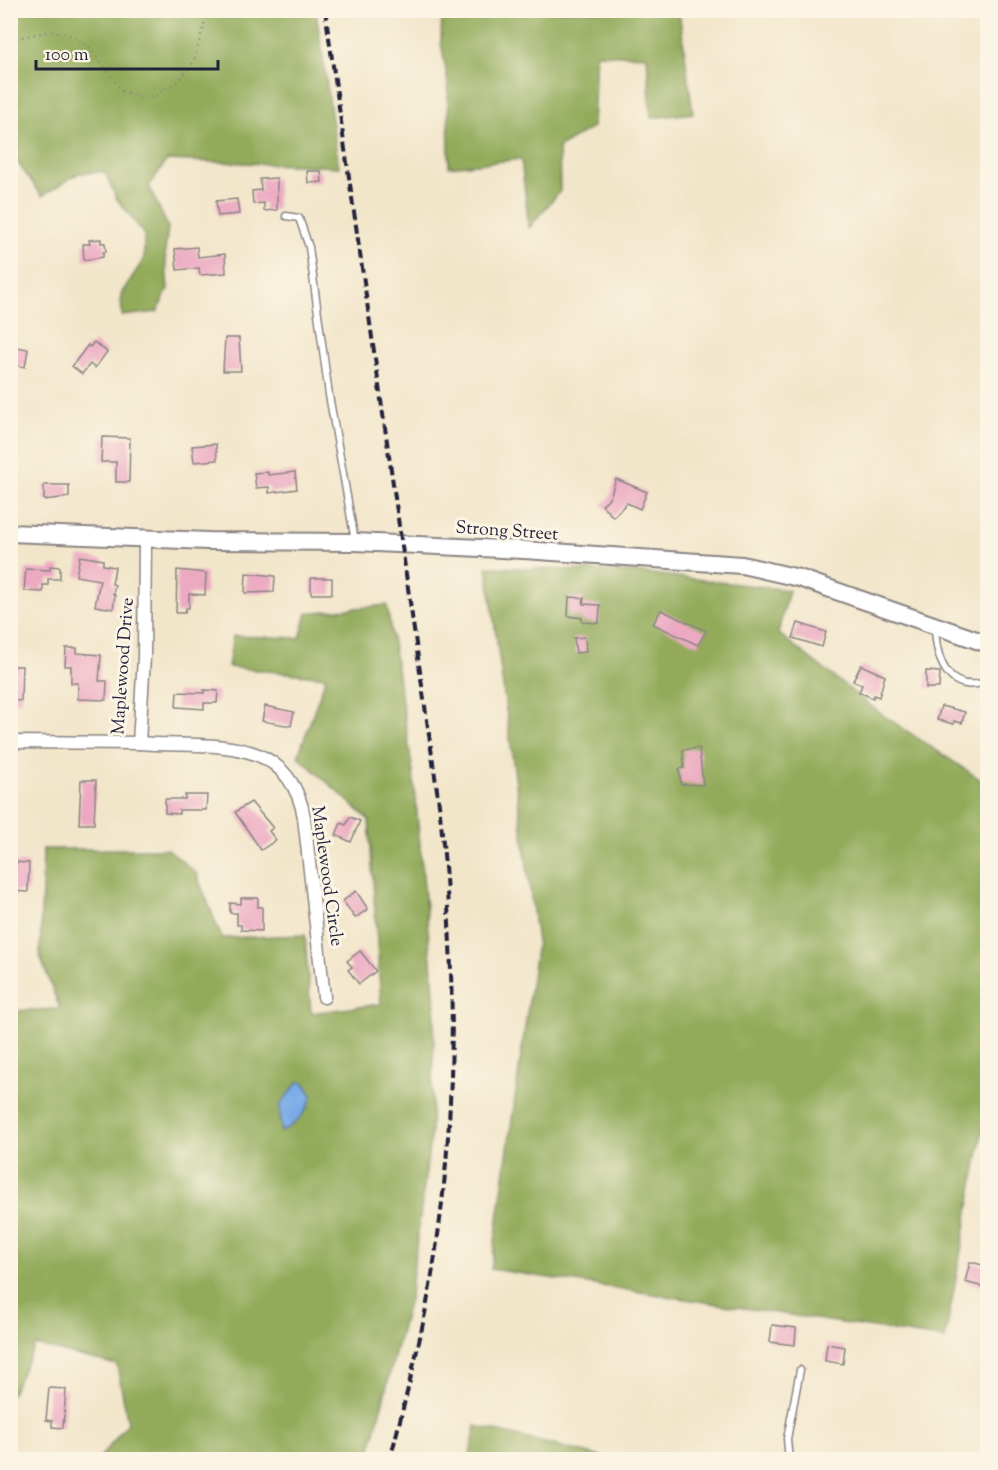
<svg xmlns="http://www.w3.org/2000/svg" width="998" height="1470" font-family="'Sorts Mill Goudy',serif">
<rect width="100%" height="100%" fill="#fcf5e5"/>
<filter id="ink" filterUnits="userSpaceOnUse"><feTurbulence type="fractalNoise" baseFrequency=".0167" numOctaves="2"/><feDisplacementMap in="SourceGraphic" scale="12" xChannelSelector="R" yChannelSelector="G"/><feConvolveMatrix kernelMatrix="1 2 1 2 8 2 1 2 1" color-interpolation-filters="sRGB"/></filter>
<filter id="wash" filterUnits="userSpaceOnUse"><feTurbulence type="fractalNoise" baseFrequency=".008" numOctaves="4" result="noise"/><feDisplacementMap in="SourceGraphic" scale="24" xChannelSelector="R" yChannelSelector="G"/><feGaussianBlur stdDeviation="1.35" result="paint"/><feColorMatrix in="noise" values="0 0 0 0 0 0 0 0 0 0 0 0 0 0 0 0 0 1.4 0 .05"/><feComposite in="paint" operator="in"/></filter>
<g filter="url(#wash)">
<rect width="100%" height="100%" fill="#f2e6ca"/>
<g fill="#92aa5a" stroke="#5a664a" stroke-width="1.5">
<polygon points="11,10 316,11 339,167 167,160 149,186 168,227 165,251 168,289 157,312 122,316 121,294 144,259 144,233 116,198 105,172 79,173 42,196 11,154"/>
<polygon points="442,11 679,11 693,113 651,118 647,56 596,54 593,127 559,147 560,191 529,228 521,159 449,167 448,83 441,42"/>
<polygon points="487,567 635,572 789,590 778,633 880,713 987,784 987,1107 945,1339 491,1269 537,942"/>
<polygon points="387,605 413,772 435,1003 431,1132 410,1295 368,1459 99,1459 128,1423 117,1365 35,1345 11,1395 11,1011 60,1009 40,956 43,849 168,849 196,873 222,938 305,935 311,1013 381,1004 369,820 298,756 326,677 228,667 233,636 300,638 307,613"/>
<polygon points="476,1426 611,1459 469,1459"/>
</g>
<path fill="#7cace7" stroke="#4f6791" stroke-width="1.5" d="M 298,1082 L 304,1083 L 312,1095 C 309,1111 295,1125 281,1132 L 280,1105 Z"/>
<g id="blocks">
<g fill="#ecaac2">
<polygon points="307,171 321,171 322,182 308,183"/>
<polygon points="277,178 277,210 264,211 264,203 253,204 252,191 261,190 260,179"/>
<polygon points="237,199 239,214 218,216 216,201"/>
<polygon points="101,239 101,243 105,243 106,252 103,252 103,257 84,260 83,244 90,244 89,240"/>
<polygon points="197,247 198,257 225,254 226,273 200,275 199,268 177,270 175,249"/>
<polygon points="225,338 239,338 241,371 223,371"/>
<polygon points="94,342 107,352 95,368 90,364 82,374 72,366 88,345 90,347"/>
<polygon points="10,346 28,349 25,367 14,365 15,361 10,360"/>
<polygon points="102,437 130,438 129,482 116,482 116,462 101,462"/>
<polygon points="216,444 217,460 194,462 192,446"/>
<polygon points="268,472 268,475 295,472 297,489 269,493 269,487 256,488 254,473"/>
<polygon points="616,479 647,492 640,509 627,503 613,517 602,505 610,497"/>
<polygon points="44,485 69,485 69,497 44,500"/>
<polygon points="80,556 103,560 103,565 115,567 112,584 115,585 113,594 115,595 113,609 95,606 100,580 76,576"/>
<polygon points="50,566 60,567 60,579 48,579 48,585 43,585 43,592 24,591 26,569 50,570"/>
<polygon points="177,570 206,573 205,595 189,594 189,608 186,608 185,613 176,613"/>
<polygon points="246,573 275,576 274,592 245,593"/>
<rect x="311" y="578" width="21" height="16"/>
<polygon points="569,597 584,598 583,604 600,605 599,623 582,622 582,618 568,616"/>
<polygon points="661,610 706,631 698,645 653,624"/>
<polygon points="798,623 826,632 822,647 793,638"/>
<polygon points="585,637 586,652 576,653 574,638"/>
<polygon points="66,648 77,648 77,653 101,655 99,681 107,681 106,700 78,699 78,683 71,683 71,666 65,666"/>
<polygon points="861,665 885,676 879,697 874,695 873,698 859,692 862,685 853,681"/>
<polygon points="10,666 22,666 21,701 10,700"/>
<polygon points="926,671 940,672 939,688 926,688"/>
<polygon points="204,690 218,691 217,703 204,703 204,709 176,707 177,692 204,693"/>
<polygon points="265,706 294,712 291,726 262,721"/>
<polygon points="941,706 965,712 962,723 954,721 954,724 937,720"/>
<polygon points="699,748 703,785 681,784 679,769 684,768 683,750"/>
<polygon points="81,780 96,780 94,824 79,824"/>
<polygon points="185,795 207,795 206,810 179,810 179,814 165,813 165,799 185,799"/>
<polygon points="251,802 273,828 269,831 276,840 261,850 235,812"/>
<polygon points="350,817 360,821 351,842 336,835 341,823 346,825"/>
<polygon points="12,862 29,863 28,892 11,891"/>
<polygon points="356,891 368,909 355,918 343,901"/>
<polygon points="241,898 258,898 258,907 262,907 262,931 241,930 241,925 237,925 237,913 230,913 230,903 241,904"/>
<polygon points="360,951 376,971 359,984 348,970 352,967 347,961"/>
<polygon points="970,1262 987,1266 987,1288 965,1282"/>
<polygon points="772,1325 796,1328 795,1345 770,1342"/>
<polygon points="827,1344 845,1347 843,1364 825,1361"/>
<polygon points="49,1388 66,1389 63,1428 52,1427 52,1421 46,1420"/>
</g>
</g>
</g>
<g filter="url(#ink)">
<use href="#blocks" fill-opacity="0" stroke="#8a8482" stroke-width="1.5"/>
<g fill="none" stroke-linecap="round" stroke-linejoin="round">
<defs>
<g id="lane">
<polyline points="286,216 299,218 309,247 329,395 355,541"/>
<path d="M 935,627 C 936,658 947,696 988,681"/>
<polyline points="789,1460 787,1439 800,1370"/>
</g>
<g id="street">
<polyline points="10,742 139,743 144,657 145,539"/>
<path d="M 139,743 C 206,749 288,730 304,817 L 324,997"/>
</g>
<polyline id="secondary" points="10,533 208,541 355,542 524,550 742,565 799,578 988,644"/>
</defs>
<use href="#lane" stroke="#8a8482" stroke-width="9"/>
<use href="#street" stroke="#8a8482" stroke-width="15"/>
<use href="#secondary" stroke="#8a8482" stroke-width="20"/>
<polyline stroke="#8a8482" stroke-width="2" stroke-dasharray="1.5 4.5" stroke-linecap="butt" points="10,39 53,31 68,34 89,47 122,91 142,98 155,96 180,79 194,61 208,10"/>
<use href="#lane" stroke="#fff" stroke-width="6"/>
<use href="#street" stroke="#fff" stroke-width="12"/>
<use href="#secondary" stroke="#fff" stroke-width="16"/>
<path stroke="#22223b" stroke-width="4" stroke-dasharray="9 4.5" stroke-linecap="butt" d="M 325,10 L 439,804 C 457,967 458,1130 429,1292 C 419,1348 404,1404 390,1460"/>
</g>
</g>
<g text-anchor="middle" stroke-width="6" stroke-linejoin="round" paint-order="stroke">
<g font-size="18" fill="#22223b" stroke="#fcf5e5">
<text transform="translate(507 530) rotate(4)" y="6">Strong Street</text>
<text transform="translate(122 666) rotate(-86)" y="6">Maplewood Drive</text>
<text transform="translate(328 876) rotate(82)" y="6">Maplewood Circle</text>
</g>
</g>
<rect width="998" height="1470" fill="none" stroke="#fcf5e5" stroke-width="36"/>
<path d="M36 60v9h182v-9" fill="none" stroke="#22223b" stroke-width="3"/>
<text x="45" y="60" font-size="18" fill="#22223b" stroke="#fcf5e5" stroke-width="4.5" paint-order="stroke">100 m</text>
</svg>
